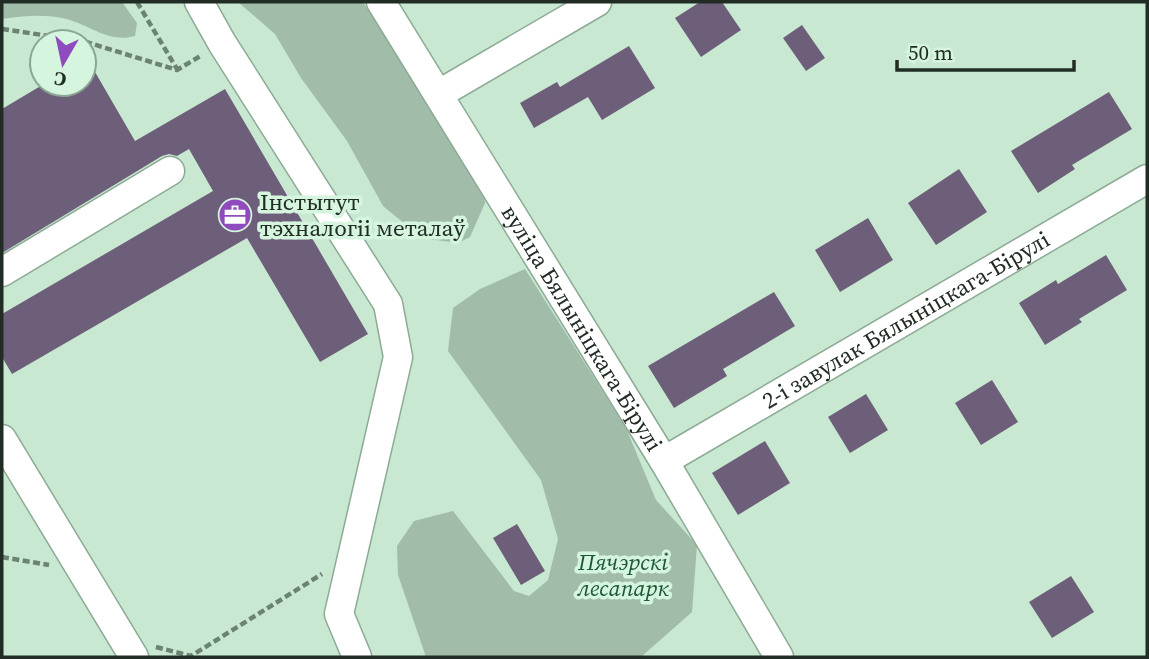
<svg xmlns="http://www.w3.org/2000/svg" width="1149" height="659" font-family="'Source Serif 4',serif">
<rect width="100%" height="100%" fill="#c8e8d1"/>
<g fill="#a1bdaa">
<path d="M 2,2 L 122,2 L 137,23 L 135,36 C 108,44 88,23 62,18 C 42,14 22,16 2,19 Z"/>
<polygon points="238,2 363,2 484,189 485,203 470,237 458,243 422,238 383,206 347,141 301,78 275,34"/>
<polygon points="525,269 626,428 656,500 697,545 692,612 641,657 426,657 398,575 397,546 414,521 453,511 514,591 529,596 548,580 558,539 541,480 448,351 453,308 480,289"/>
</g>
<g fill="#6d5f79">
<polygon points="700,2 722,2 741,30 701,57 675,18"/>
<polygon points="802,25 825,58 806,71 783,38"/>
<polygon points="629,46 655,88 602,120 588,97 534,128 520,103 557,82 560,87"/>
<polygon points="84,53 135,141 225,89 368,334 320,362 247,238 12,374 2,357 2,314 213,191 189,149 177,156 169,154 162,156 2,253 2,109 44,84 84,84"/>
<polygon points="1109,92 1132,129 1072,165 1075,169 1038,193 1011,151"/>
<polygon points="959,169 987,212 936,245 908,203"/>
<polygon points="868,218 893,260 840,292 815,250"/>
<polygon points="1106,255 1127,290 1079,319 1082,322 1045,345 1019,303 1056,280 1058,284"/>
<polygon points="774,292 795,326 723,369 727,376 674,408 648,366"/>
<polygon points="992,380 1018,422 981,445 955,403"/>
<polygon points="866,394 888,430 850,453 828,417"/>
<polygon points="765,441 790,483 738,515 712,473"/>
<polygon points="517,524 545,571 521,585 493,538"/>
<polygon points="1071,576 1094,612 1052,638 1029,602"/>
</g>
<g fill="none" stroke-linecap="round" stroke-linejoin="round">
<defs>
<g id="minor">
<polyline points="199,2 222,43 388,304 398,357 339,614 357,657"/>
<path id="s1" d="M 381,2 L 664,461 L 779,657"/>
<polyline points="439,94 597,2"/>
<polyline points="2,272 170,171"/>
<polyline points="2,439 134,657"/>
<path id="s2" d="M 664,461 L 1147,179"/>
</g>
</defs>
<use href="#minor" stroke="#8caa95" stroke-width="31"/>
<g stroke="#6c8272" stroke-width="4.5" stroke-dasharray="7 3.5" stroke-linecap="butt">
<polyline points="137,2 177,69"/>
<polyline points="2,29 83,41 177,70 202,55"/>
<polyline points="2,557 49,565"/>
<polyline points="156,647 191,656 322,574"/>
</g>
<use href="#minor" stroke="#fff" stroke-width="28"/>
</g>
<defs>
<symbol id="office-disc" viewBox="-11 -11 22 22"><circle r="9.5" fill="#8f4abe" stroke="#d5f5de"/><path d="M-6-3h4V-5.5h4V-3h4V5H-6ZM-1-4.5V-3h2v-1.5ZM-6 0V1H6V0Z" fill="#fff"/></symbol>
</defs>
<g fill-rule="evenodd">
<use href="#office-disc" x="216" y="196" width="38" height="38"/>
</g>
<g text-anchor="middle" stroke-width="7" stroke-linejoin="round" paint-order="stroke">
<g font-size="23" fill="#212d24" stroke="#d5f5de" text-anchor="start">
<text x="260" y="210">Інстытут<tspan x="260" dy="26">тэхналогіі металаў</tspan></text>
</g>
<g font-size="23" fill="#212d24" stroke="#d5f5de">
<text dy="8" stroke="none"><textPath href="#s2" startOffset="280">2-і завулак Бялыніцкага-Бірулі</textPath></text>
<text dy="8" stroke="none"><textPath href="#s1" startOffset="383">вуліца Бялыніцкага-Бірулі</textPath></text>
</g>
<g font-size="23" font-style="italic" fill="#1d5736" stroke="#d5f5de">
<text x="623" y="570">Пячэрскі<tspan x="623" dy="26">лесапарк</tspan></text>
</g>
</g>
<rect width="1149" height="659" fill="none" stroke="#212d24" stroke-width="7"/>
<g transform="translate(63 63) rotate(189)"><circle r="33" fill="#d5f5de" stroke="#8da594" stroke-width="2"/>
<path d="M0-5L12 26L0 18L-12 26Z" fill="#8f4abe"/>
<text y="-10" font-size="19" font-weight="bold" text-anchor="middle" fill="#212d24">С</text>
</g>
<path d="M897 60v10h177v-10" fill="none" stroke="#212d24" stroke-width="3.5"/>
<text x="908" y="60" font-size="21" fill="#212d24" stroke="#d5f5de" stroke-width="5" paint-order="stroke">50 m</text>
</svg>
